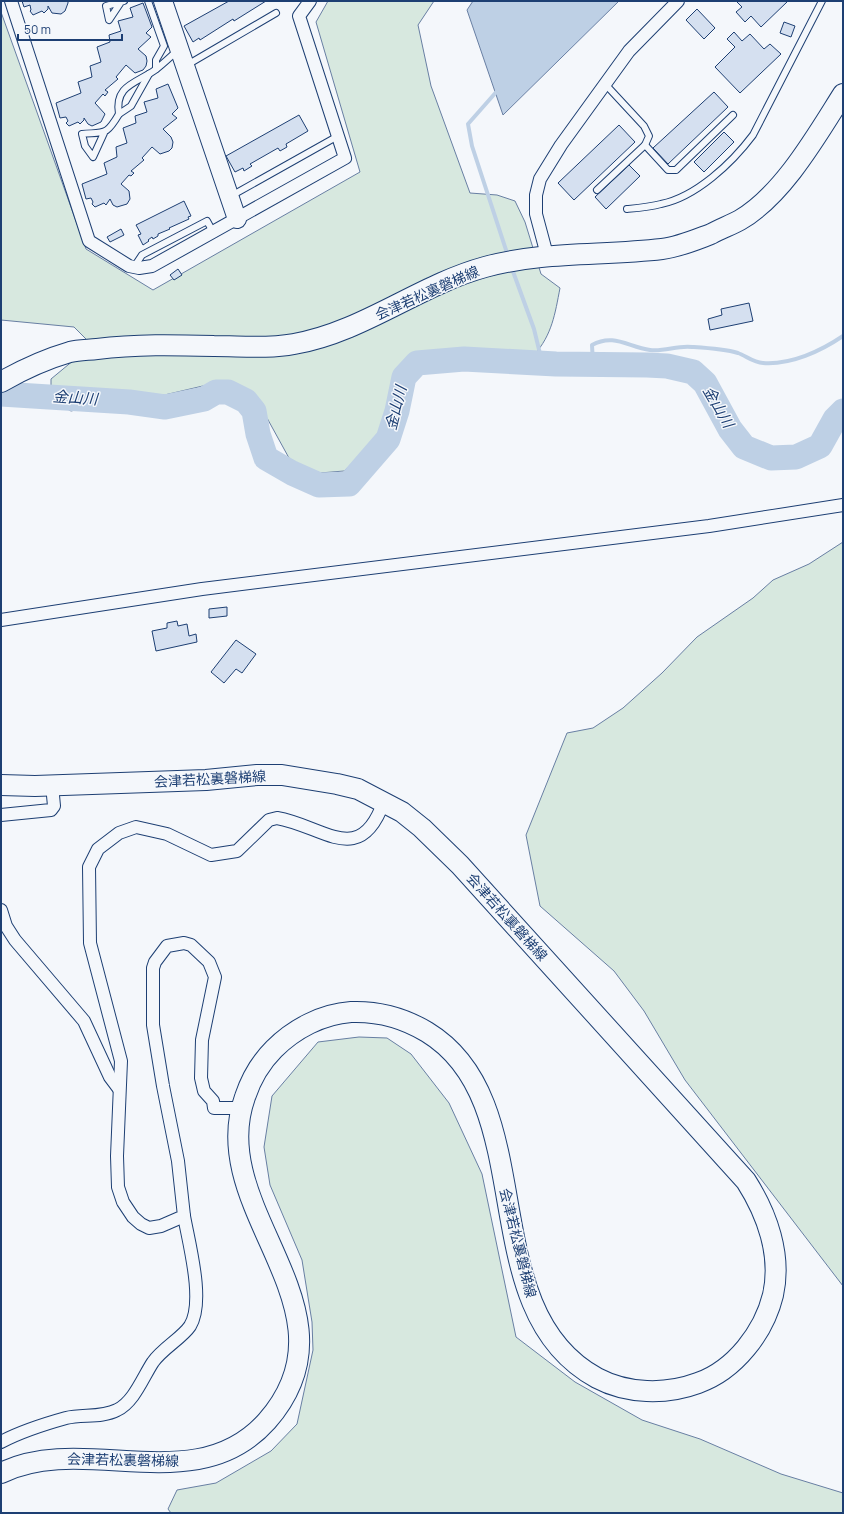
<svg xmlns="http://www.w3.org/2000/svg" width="844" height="1514" font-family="Manrope,'Noto Sans JP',sans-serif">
<rect width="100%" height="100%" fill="#f4f7fb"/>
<g fill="#d7e8df" stroke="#687fa3">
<path d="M 328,1 L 434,1 L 418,25 L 431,86 L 470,193 L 497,195 L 515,201 L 525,222 L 541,274 L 560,288 C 555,314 552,335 534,355 L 510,358 L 443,354 L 407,369 L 392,388 L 389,422 L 384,432 L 370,453 L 357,458 L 344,471 L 320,473 L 300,465 L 289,458 L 267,418 L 243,392 L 207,385 L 156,397 L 123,400 L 71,411 L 58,404 L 51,387 L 51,379 L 92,345 L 74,327 L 1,320 L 1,12 L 86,249 L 153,290 L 360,172 L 316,22 Z"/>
<polygon points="843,542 843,1286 685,1080 644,1011 614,971 540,906 526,835 567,733 593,728 623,708 662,673 697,637 753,598 773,580 809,564"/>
<polygon points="359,1037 387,1038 411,1054 449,1103 482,1174 516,1337 575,1382 642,1420 700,1439 781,1474 843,1493 843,1513 171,1513 168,1509 177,1490 216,1483 271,1451 297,1424 313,1350 312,1322 302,1260 270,1185 264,1147 272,1096 318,1042"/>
</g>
<polygon fill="#bed0e5" stroke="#687fa3" points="473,1 619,1 503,115 467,10"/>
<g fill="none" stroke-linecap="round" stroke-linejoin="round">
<g stroke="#bed0e5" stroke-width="4">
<polyline points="498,90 468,124 472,146 508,256"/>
<polyline points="511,266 534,329 542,362"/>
<path d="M 593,364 L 592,345 C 614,333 628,347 650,350 C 664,352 678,345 692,347 C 707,348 724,349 738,353 C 746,356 754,363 763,363 C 791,365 821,351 843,336"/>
</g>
<polyline stroke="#bed0e5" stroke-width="25" points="1,394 129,402 165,407 204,399 216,392 228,392 246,401 254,411 258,434 266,458 292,473 319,485 349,484 388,439 397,411 404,377 417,363 464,359 556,364 647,365 667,366 693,372 705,383 730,429 744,447 771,458 796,457 820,446 835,419 843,411"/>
</g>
<g fill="#d5e0f0" stroke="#1d3f73">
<polygon points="22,1 68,1 68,3 65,11 61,14 52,13 48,6 48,9 44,13 42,11 33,15 30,11 31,10 30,5 24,7"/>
<polygon points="229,1 266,1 234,21 233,19 200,40 199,38 193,42 184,26"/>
<polygon points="736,1 788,1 761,27 751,16 745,22 736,12 742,7"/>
<polygon points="143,3 152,27 146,33 151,37 138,49 146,56 147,61 146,66 143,70 135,73 126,65 116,77 118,79 105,90 108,92 105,96 103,94 95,103 105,114 101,122 92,126 88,124 84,118 84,120 80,124 78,122 69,126 66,123 68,121 66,117 60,118 56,103 81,93 78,82 92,77 90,66 101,62 97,47 110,42 109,35 121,31 118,21 133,17 130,8"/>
<polygon points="697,9 715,28 704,39 686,20"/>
<polygon points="784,22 795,26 791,37 780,33"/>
<polygon points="734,32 742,41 750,34 764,49 770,44 781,54 740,93 715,67 735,47 727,39"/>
<polygon points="168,84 178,108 172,114 177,118 163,129 171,137 173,142 172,148 169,151 160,154 152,147 142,158 144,160 131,171 134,173 131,176 129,175 121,184 129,191 130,199 127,204 117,207 113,205 110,199 106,205 104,203 95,207 92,204 93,202 91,198 86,199 82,184 107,174 104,163 117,157 116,147 127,143 123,128 136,123 135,116 147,112 144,102 158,98 156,89"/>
<polygon points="714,92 728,107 668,164 653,148"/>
<polygon points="299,115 308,131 286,144 287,147 280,151 278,148 250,164 252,166 244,171 243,168 235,172 226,156"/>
<polygon points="619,125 635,142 574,200 558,183"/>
<polygon points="724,132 734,142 704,172 694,162"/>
<polygon points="629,165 640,176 606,209 595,197"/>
<polygon points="184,201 191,216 188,217 189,219 169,228 170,229 158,234 158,236 153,239 152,237 148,240 149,241 143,245 138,235 141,234 136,225"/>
<polygon points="121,229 124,235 110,242 107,237"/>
<polygon points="178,269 182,275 174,280 170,275"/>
<polygon points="749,303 753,321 710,330 708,319 722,315 721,309"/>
<polygon points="227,607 227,616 209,618 209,609"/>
<polygon points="177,621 178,626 187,624 189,636 196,634 197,642 156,651 152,631 167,628 167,623"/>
<polygon points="236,640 256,654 242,673 236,669 224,683 211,672"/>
</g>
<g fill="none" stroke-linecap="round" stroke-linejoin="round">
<defs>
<g id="lane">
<polyline points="148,1 164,46 156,60 156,69"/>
<polyline points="121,2 109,20 106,6 124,1"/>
<polyline points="187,65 276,13"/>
<polyline points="119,114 131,106 149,74"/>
<path d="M 104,133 L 93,157 L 85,146 L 82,134 C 105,132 106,136 119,114 C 114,85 137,83 155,70 C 163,64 170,57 177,51"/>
<polyline points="645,145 668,170 676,170 733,115"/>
<polyline points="597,190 645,145 649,136 644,126 606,85"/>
<polyline points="231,196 338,136"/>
<path d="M 627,209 C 638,208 650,207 661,204 C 696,197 732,163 753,135 L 822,1"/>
<polyline points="134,267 142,255 207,221 213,232"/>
</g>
<g id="street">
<polyline points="11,1 89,241 129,266 139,268 152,266 345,158 299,16 310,1"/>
<polyline points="547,255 536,214 536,195 540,179 561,145 629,51 678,1"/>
<polyline points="1,620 202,589 709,526 843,505"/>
<polyline points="1,815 51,810 54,806 52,785"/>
<polyline points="1,910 6,926 15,940 84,1021 110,1077 119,1089"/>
<path d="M 241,1108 L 214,1108 L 213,1101 L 204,1091 L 201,1078 L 202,1040 L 215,977 L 209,962 L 191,945 L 184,943 L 167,946 L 155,962 L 153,968 L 153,1025 L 163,1086 L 178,1161 L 184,1216 L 161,1226 L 149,1228 L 141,1224 L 133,1217 L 123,1202 L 118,1187 L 117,1156 L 121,1061 L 90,943 L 89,867 L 98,849 L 119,833 L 136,827 L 167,834 L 211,855 L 237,851 L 269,820 L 277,818 C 324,826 360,869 384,801"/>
<path d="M 1,1442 C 18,1433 48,1423 66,1418 C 82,1414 102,1418 117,1410 C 134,1402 143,1377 153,1362 C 163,1348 182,1338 190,1326 C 205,1302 189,1244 184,1216"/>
</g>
<polyline id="secondary" points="163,1 237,219"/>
<g id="primary">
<path d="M 1,382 C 22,370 46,359 70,352 C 78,350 88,350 97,349 C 136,344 175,345 214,346 C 241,346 268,349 294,344 C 363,332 419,285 485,267 C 543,251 602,256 662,249 C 679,247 695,240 711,234 C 720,229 731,225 740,220 C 783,195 817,135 843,94"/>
<path d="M 1,785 L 35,786 L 206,780 L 257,775 L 282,775 L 337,784 L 358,789 L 402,812 L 422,828 L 460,865 L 746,1181 C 767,1214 782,1255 773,1295 C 764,1332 735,1370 698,1383 C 666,1395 627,1394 597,1378 C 470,1309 544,1103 427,1032 C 404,1018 378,1011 351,1012 C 322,1014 294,1029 274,1049 C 260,1063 251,1079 245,1097 C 204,1211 365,1309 267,1421 C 196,1501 85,1432 1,1473"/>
</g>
</defs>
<use href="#lane" stroke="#1d3f73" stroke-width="8"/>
<use href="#street" stroke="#1d3f73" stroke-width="14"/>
<use href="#secondary" stroke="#1d3f73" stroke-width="20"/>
<use href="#primary" stroke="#1d3f73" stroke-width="22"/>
<use href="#lane" stroke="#f4f7fb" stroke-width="6"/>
<use href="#street" stroke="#f4f7fb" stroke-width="12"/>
<use href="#secondary" stroke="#f4f7fb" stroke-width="18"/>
<use href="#primary" stroke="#f4f7fb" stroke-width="20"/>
</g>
<g text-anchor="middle" stroke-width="3" stroke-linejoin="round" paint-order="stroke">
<g font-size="14" fill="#1d3f73" stroke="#f4f7fb">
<text transform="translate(427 293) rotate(-24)" y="5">会津若松裏磐梯線</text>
<text transform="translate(210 779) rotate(-3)" y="5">会津若松裏磐梯線</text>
<text transform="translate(507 917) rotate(48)" y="5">会津若松裏磐梯線</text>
<text transform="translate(518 1243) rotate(76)" y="5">会津若松裏磐梯線</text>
<text transform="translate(123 1460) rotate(1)" y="5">会津若松裏磐梯線</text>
</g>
<g font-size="15" font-style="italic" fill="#1d3f73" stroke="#f4f7fb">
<text transform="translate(75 398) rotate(4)" y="5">金山川</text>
<text transform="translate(718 407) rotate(60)" y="5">金山川</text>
<text transform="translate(396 408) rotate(-76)" y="5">金山川</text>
</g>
</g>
<rect width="844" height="1514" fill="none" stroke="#1d3f73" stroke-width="4"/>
<path d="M18 34v6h104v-6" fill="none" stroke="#1d3f73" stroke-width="2"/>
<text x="24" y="34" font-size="12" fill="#1d3f73" stroke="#f4f7fb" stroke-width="3" paint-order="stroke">50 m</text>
</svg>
